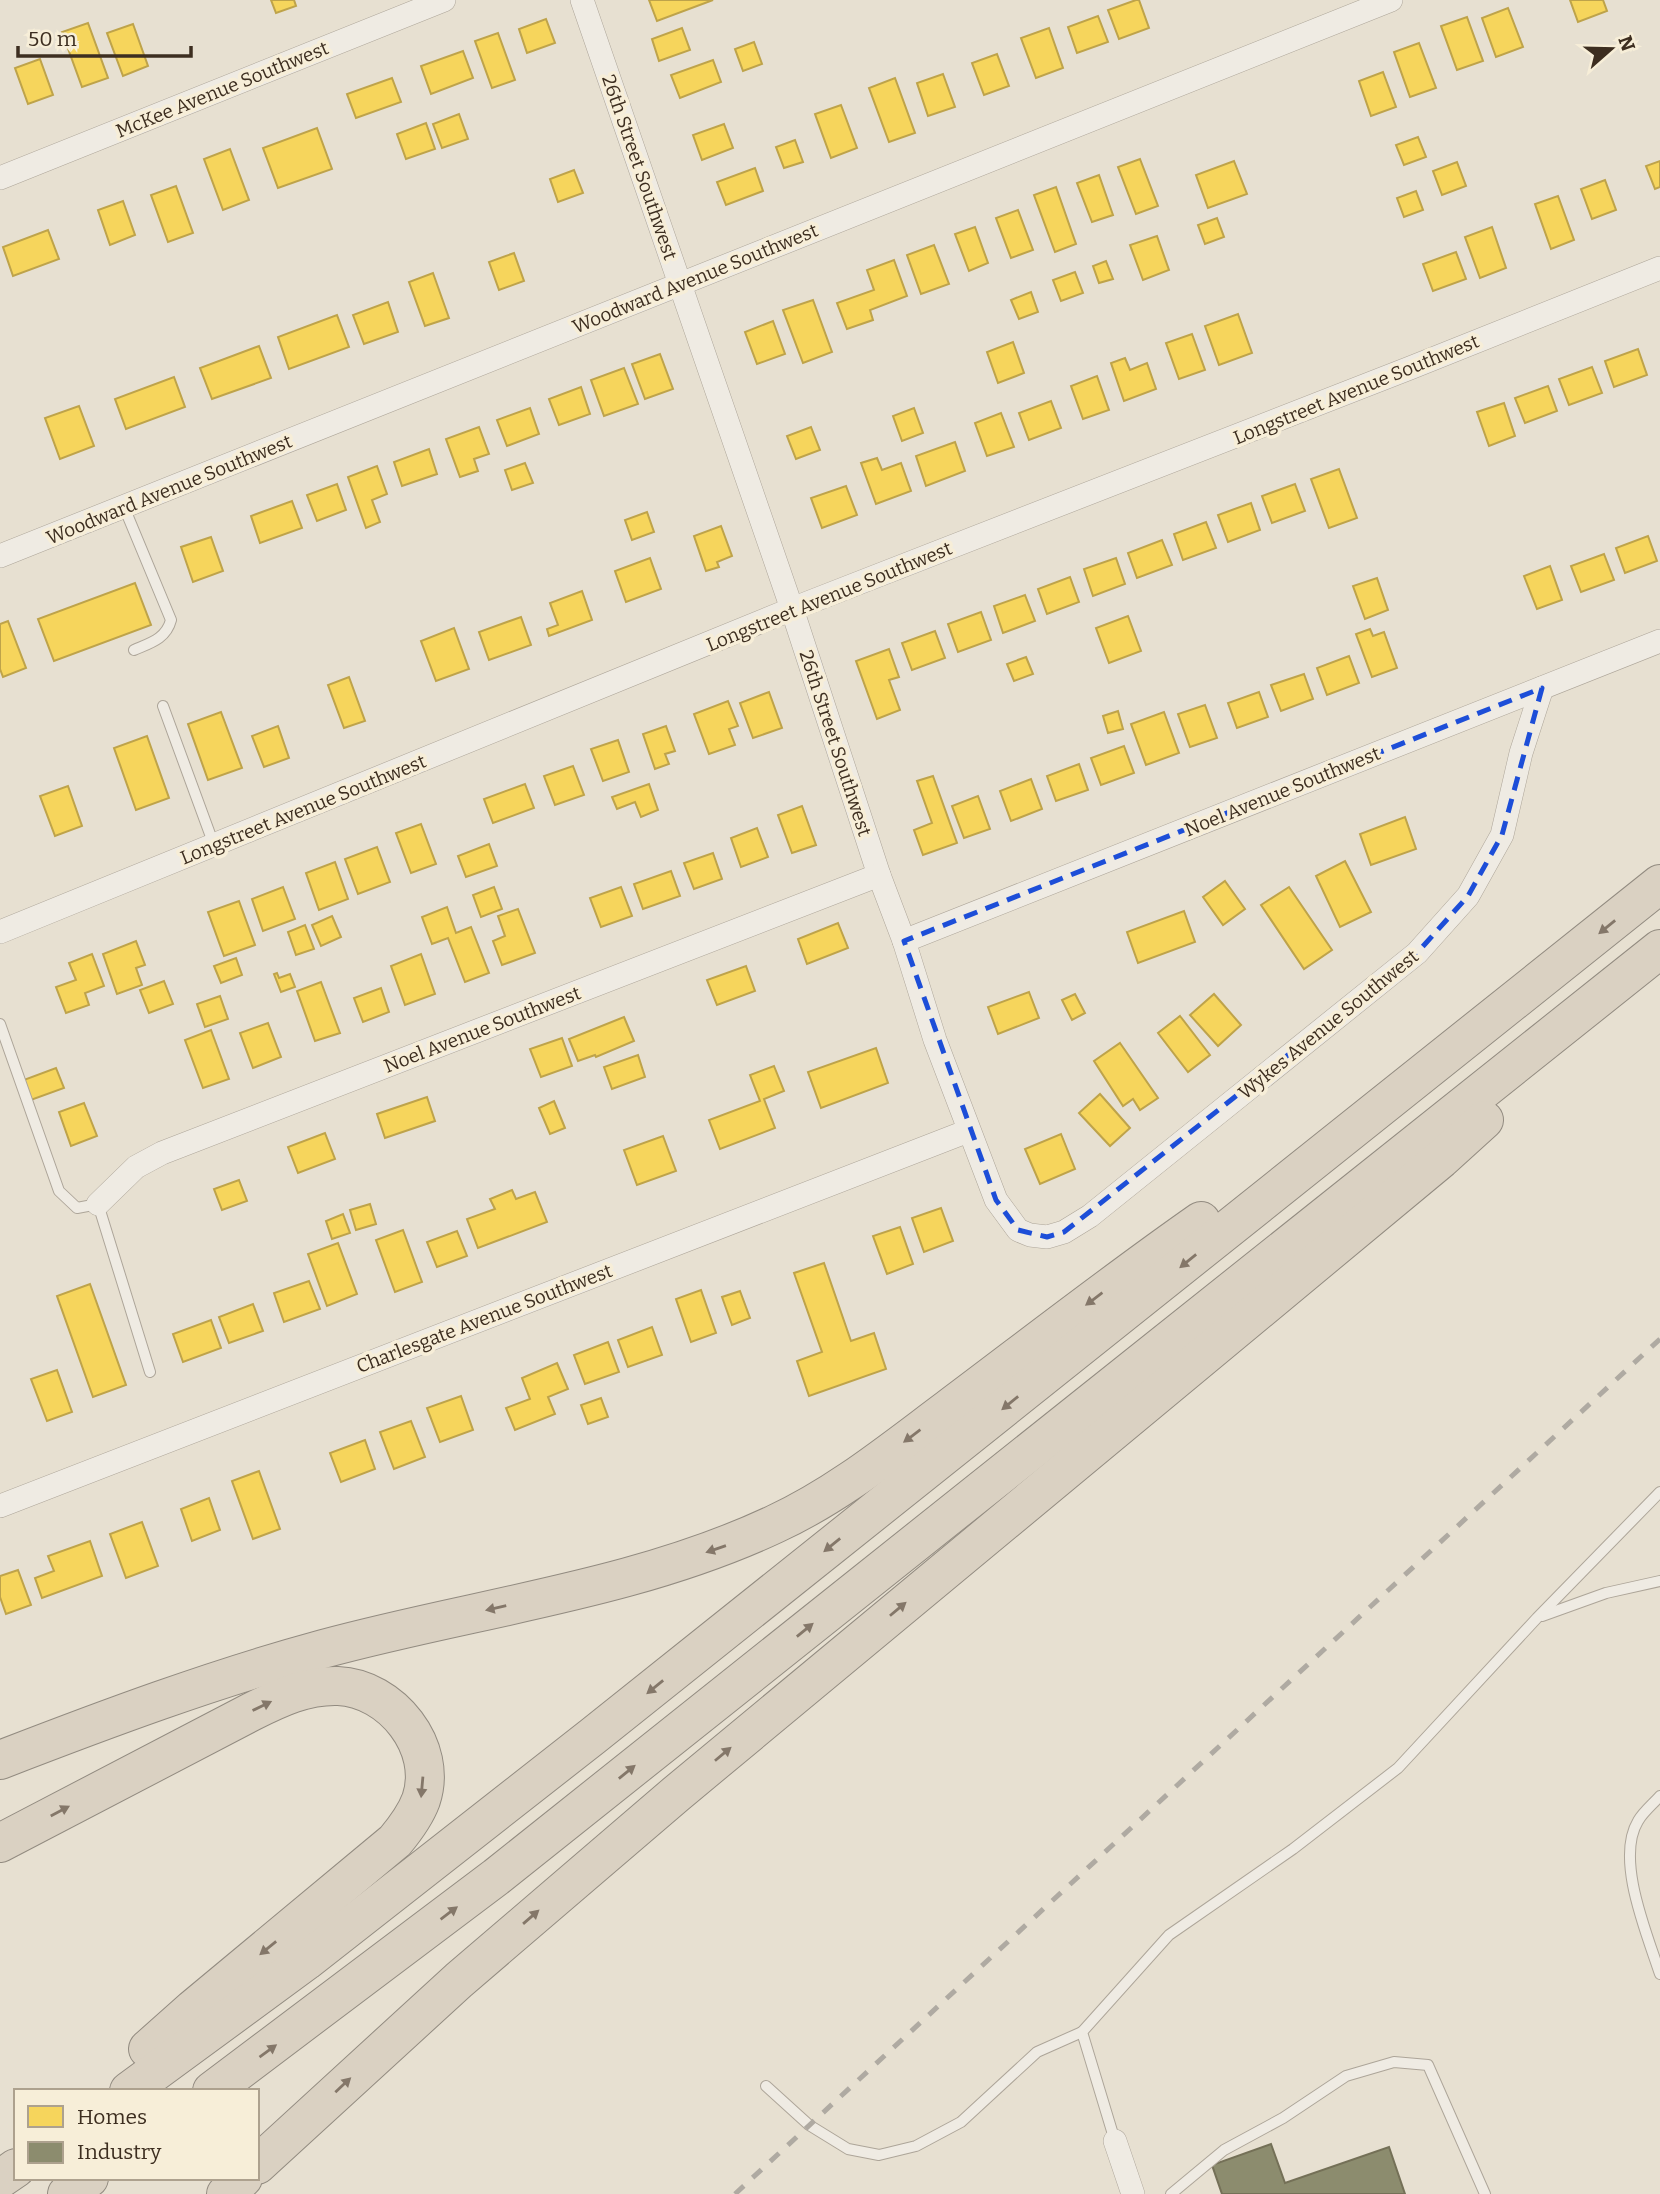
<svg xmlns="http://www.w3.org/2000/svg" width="1660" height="2194" font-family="Bitter,serif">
<rect width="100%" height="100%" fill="#e7e0d1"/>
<g fill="#f6d55c" stroke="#bea34a" stroke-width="2">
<polygon points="271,0 294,0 296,6 276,13"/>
<polygon points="649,0 713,0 657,21"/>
<polygon points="1136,0 1139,0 1149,28 1119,39 1108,10"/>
<polygon points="1570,0 1603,0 1607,11 1578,22"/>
<polygon points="1508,8 1523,47 1496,57 1482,18"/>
<polygon points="1098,16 1108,42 1077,53 1068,27"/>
<polygon points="1467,17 1483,61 1457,70 1441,26"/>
<polygon points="546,19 555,43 527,53 519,29"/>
<polygon points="88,23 108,78 82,87 62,32"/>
<polygon points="133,24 148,66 123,76 107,33"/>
<polygon points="682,28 690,50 659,61 652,39"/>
<polygon points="1049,28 1063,68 1036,78 1021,38"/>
<polygon points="498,33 515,80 492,88 475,41"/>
<polygon points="754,42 762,64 743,71 735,49"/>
<polygon points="1419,43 1436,88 1410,97 1394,52"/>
<polygon points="463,51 473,78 431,94 421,66"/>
<polygon points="997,54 1009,86 984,95 972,63"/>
<polygon points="40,59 53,95 28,104 15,68"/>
<polygon points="713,60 721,82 680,98 671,75"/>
<polygon points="1383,72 1396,107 1371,116 1359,81"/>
<polygon points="943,74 955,107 928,116 917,83"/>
<polygon points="392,78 401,102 356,118 347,94"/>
<polygon points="895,78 915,133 889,142 869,88"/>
<polygon points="841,105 857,148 831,158 815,114"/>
<polygon points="459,114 468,139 442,148 433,124"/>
<polygon points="426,123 435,149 406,159 397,134"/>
<polygon points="724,124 733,148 702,160 693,135"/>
<polygon points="317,128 332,169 278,188 263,148"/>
<polygon points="1418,137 1426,157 1404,165 1396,145"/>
<polygon points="795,140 803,162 784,168 776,147"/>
<polygon points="230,149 249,200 223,210 204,159"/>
<polygon points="1140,159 1158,206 1136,214 1118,167"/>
<polygon points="1234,161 1247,194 1208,208 1196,175"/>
<polygon points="1660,161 1660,187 1655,189 1646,166"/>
<polygon points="1457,162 1466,186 1442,195 1433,171"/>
<polygon points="755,168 763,191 726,205 717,182"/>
<polygon points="574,170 583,193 558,202 550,179"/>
<polygon points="1099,175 1113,215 1092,222 1077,183"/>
<polygon points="1605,180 1616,210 1592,219 1581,189"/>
<polygon points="176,186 193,233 168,242 151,195"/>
<polygon points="1056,187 1076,244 1055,252 1034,195"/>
<polygon points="1416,191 1423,210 1404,217 1397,198"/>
<polygon points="1558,196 1574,240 1551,249 1535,204"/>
<polygon points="123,201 135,235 110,245 98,210"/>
<polygon points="1018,210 1033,250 1011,258 996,218"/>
<polygon points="1217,218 1224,237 1205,244 1198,225"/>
<polygon points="975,227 988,263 969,271 955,234"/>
<polygon points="1492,227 1506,268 1480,278 1465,237"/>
<polygon points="48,230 59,259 13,276 3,247"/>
<polygon points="1157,236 1169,270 1143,280 1130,245"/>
<polygon points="934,245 949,284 921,294 907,255"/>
<polygon points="1456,252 1466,279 1433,291 1423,264"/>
<polygon points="514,253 524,281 499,290 489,262"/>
<polygon points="894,260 907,296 870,310 873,320 847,329 837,303 874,290 867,270"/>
<polygon points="1106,261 1113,279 1099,283 1093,266"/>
<polygon points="1075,272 1083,293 1061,301 1053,280"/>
<polygon points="433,273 449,318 425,326 409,282"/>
<polygon points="1031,292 1038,312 1019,319 1011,300"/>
<polygon points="813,300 832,352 803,363 783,310"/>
<polygon points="388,302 398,332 364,344 353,315"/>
<polygon points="1238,314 1252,353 1219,365 1205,326"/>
<polygon points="337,315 349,347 289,369 278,337"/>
<polygon points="773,321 785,354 757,364 745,332"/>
<polygon points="1192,334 1205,370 1179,379 1166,343"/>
<polygon points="1013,342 1024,373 998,383 987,352"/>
<polygon points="259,346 271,378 212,399 200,368"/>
<polygon points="1638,349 1647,375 1614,387 1605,361"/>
<polygon points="660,354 673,389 645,399 632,364"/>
<polygon points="1125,358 1130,370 1147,363 1156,389 1124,401 1111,363"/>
<polygon points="1592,367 1602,393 1569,405 1559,379"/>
<polygon points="624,368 638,404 604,416 591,380"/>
<polygon points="1097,376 1109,410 1083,419 1071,386"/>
<polygon points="174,377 185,407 126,429 115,399"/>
<polygon points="1548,386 1557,411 1525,423 1515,398"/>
<polygon points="581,387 590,414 559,425 549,399"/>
<polygon points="1051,401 1061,428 1029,440 1019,413"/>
<polygon points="1504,403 1515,436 1489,446 1477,412"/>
<polygon points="79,406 94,446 60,459 45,418"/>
<polygon points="530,408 539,434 507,446 497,420"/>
<polygon points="914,408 923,433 902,441 893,416"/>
<polygon points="1001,413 1014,447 987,456 975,423"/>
<polygon points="479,427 489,454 474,459 478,471 460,477 446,439"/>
<polygon points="811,427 820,450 796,459 787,436"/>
<polygon points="955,442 965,471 926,486 916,456"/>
<polygon points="429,449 437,474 402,486 394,462"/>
<polygon points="877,458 882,470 901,463 911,491 876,504 861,463"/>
<polygon points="525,463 533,483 512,490 505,470"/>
<polygon points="377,466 387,494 372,500 380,522 366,528 348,477"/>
<polygon points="1339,469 1357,518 1329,528 1311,479"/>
<polygon points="337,484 346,510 317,521 307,495"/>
<polygon points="1295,484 1305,511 1272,523 1262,496"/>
<polygon points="846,486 857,515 822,528 811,498"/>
<polygon points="292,501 302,528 260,543 251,516"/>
<polygon points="1251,503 1260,530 1228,542 1218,515"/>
<polygon points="647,512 654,532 632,540 625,520"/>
<polygon points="1206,522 1216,548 1183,560 1174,534"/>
<polygon points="721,526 732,556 717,562 719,567 706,571 694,536"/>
<polygon points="1648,536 1657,561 1625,573 1616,548"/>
<polygon points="211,537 223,571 193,582 181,547"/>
<polygon points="1162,540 1172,565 1137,578 1128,553"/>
<polygon points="1604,554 1614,580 1581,592 1571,566"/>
<polygon points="650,558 661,589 626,602 615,571"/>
<polygon points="1116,558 1125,584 1093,596 1084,569"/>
<polygon points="1550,566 1562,600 1537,609 1524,576"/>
<polygon points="1070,577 1079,602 1047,614 1038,589"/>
<polygon points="1377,578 1388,610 1365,619 1353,586"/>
<polygon points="135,583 151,625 54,661 38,619"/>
<polygon points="582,591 592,620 549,636 547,629 558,625 550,603"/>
<polygon points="1025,595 1035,621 1003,633 994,606"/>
<polygon points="981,612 991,640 958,652 948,624"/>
<polygon points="1128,616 1141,651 1109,663 1096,628"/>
<polygon points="521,617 531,645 489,660 479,632"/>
<polygon points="8,621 26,668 3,677 0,669 0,624"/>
<polygon points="454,628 469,669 436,681 421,641"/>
<polygon points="1370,629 1373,636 1384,632 1397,668 1372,677 1356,634"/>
<polygon points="935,631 945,658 912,670 902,643"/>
<polygon points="889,649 899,677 889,680 900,710 877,719 856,661"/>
<polygon points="1349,656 1359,683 1327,695 1317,668"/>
<polygon points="1026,657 1033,674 1014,681 1007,664"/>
<polygon points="1304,674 1313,699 1281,711 1271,685"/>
<polygon points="349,677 365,721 344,728 328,685"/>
<polygon points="769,692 782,728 753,738 740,703"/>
<polygon points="1259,692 1268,717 1237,728 1228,703"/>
<polygon points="728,701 738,726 729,729 735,745 709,754 694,714"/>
<polygon points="1205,705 1217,738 1190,747 1178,714"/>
<polygon points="1118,711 1123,729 1108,733 1103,716"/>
<polygon points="221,712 242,768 208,780 188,724"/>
<polygon points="1164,712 1179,753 1146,765 1131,724"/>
<polygon points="278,726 289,758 264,767 252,736"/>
<polygon points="666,726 675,751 665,754 669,764 655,769 643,734"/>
<polygon points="147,736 169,798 136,810 114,748"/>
<polygon points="618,740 629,772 603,781 591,749"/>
<polygon points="1124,746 1134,773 1101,785 1091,758"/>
<polygon points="1079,764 1088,790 1056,801 1047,776"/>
<polygon points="573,766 584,795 555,805 544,776"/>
<polygon points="933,776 957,843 923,855 914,830 932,823 917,781"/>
<polygon points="1031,779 1042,809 1011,821 1000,791"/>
<polygon points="525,784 534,808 493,823 484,799"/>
<polygon points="649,784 658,810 641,817 635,802 617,809 612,797"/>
<polygon points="68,786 82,826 55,836 40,796"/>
<polygon points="978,796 990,829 964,838 952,806"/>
<polygon points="802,806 816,845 792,853 778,815"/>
<polygon points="1405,817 1416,849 1371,865 1360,834"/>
<polygon points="421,824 436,864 411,873 396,833"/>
<polygon points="757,828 768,857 741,867 731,838"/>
<polygon points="489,844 497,866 466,877 458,856"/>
<polygon points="377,847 390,882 358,894 345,859"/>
<polygon points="713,853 722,879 694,889 684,863"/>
<polygon points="1345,861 1371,912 1340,927 1316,876"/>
<polygon points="335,862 348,899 319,910 306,873"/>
<polygon points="671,871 680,896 643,909 634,884"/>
<polygon points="1225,881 1245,909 1223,925 1203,897"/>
<polygon points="283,887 295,919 263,931 252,899"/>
<polygon points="494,887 502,909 481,917 473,895"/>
<polygon points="621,887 632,916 601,927 590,898"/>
<polygon points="1289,887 1332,950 1304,969 1261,905"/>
<polygon points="239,901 255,945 224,956 208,912"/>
<polygon points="447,907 456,933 471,927 489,973 465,982 448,938 432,944 422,917"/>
<polygon points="518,909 535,953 502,965 493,941 505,936 498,916"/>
<polygon points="1184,911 1195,942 1138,963 1127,932"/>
<polygon points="332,916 341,937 321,946 312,925"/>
<polygon points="838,923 848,948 807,964 798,939"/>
<polygon points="305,925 314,949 296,955 288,932"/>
<polygon points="136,941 145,965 136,968 142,985 117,994 103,954"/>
<polygon points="92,954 104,986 85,993 89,1005 66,1013 56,987 76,980 69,963"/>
<polygon points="421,954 435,994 405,1005 391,966"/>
<polygon points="236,958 242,975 221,983 214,966"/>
<polygon points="746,966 755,991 717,1005 707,980"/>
<polygon points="277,973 279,978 290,974 295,987 281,992 274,974"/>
<polygon points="164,981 173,1004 149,1013 140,990"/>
<polygon points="321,982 340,1033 315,1041 297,991"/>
<polygon points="381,988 389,1012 363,1022 354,998"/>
<polygon points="1029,992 1039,1018 998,1034 988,1007"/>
<polygon points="1075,994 1085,1013 1072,1020 1062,1000"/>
<polygon points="1214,994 1241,1025 1218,1046 1190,1015"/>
<polygon points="220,996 228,1019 205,1027 197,1004"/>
<polygon points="1180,1016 1210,1055 1188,1072 1158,1033"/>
<polygon points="624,1017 634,1041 596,1057 595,1055 578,1061 569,1039"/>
<polygon points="268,1023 281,1057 253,1068 240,1033"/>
<polygon points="211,1030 229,1079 203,1088 185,1040"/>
<polygon points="562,1038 572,1066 541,1077 530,1049"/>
<polygon points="1120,1043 1158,1098 1140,1110 1133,1099 1123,1106 1094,1061"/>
<polygon points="876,1048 888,1083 821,1108 808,1072"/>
<polygon points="638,1055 645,1077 612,1089 604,1067"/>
<polygon points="774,1066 784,1091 764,1099 775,1128 720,1149 709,1120 760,1101 750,1075"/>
<polygon points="56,1068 64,1088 28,1101 21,1081"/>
<polygon points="1100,1094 1130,1128 1110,1146 1079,1113"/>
<polygon points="427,1097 435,1121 385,1138 377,1114"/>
<polygon points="554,1101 565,1128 550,1134 539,1108"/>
<polygon points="84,1103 97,1136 71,1146 59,1112"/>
<polygon points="325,1133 335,1159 298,1173 288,1147"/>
<polygon points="1061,1134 1075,1169 1040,1184 1025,1149"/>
<polygon points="663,1136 676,1171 637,1185 624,1150"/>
<polygon points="239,1180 247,1201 222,1210 214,1189"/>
<polygon points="512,1190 516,1199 535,1192 547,1222 478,1248 467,1219 495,1209 490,1199"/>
<polygon points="370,1204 376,1224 356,1230 350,1210"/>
<polygon points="941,1208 953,1241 924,1252 912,1218"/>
<polygon points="343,1214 350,1233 332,1239 326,1221"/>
<polygon points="900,1227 913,1264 887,1274 873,1236"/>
<polygon points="403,1230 422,1282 395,1292 376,1240"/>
<polygon points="457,1231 467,1256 437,1267 427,1242"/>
<polygon points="338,1243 357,1294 327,1306 308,1254"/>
<polygon points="824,1263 851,1341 874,1333 886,1369 809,1396 797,1361 822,1352 794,1273"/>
<polygon points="309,1281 320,1309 284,1322 274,1293"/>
<polygon points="90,1284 126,1385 93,1397 57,1296"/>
<polygon points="701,1290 716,1333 691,1342 676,1299"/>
<polygon points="740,1291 750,1318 732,1325 722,1297"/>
<polygon points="253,1304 263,1331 229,1343 219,1317"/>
<polygon points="211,1320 221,1348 183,1362 173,1334"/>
<polygon points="652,1327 662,1355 628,1367 618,1340"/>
<polygon points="608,1342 619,1372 585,1384 574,1355"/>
<polygon points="557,1363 568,1389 548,1397 555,1414 515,1430 506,1408 530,1399 522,1378"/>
<polygon points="57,1370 72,1412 47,1421 31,1379"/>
<polygon points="461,1396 473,1430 440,1442 427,1408"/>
<polygon points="601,1398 608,1417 588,1424 581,1405"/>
<polygon points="411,1421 425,1457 394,1469 380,1432"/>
<polygon points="365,1440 375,1469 341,1482 330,1453"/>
<polygon points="259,1471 280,1529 253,1539 232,1481"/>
<polygon points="209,1498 220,1530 192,1541 181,1509"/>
<polygon points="142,1522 158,1566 126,1578 110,1534"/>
<polygon points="90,1541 102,1576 42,1598 35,1578 54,1571 48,1556"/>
<polygon points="18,1570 31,1605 6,1614 0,1597 0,1576"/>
</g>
<polygon fill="#8c8c6e" stroke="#747057" stroke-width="2" points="1271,2144 1285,2183 1389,2147 1405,2194 1222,2194 1212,2165"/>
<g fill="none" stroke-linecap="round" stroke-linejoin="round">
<defs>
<g id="lane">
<path d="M 124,507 L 171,620 C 166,639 150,643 134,650"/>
<polyline points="163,706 214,845"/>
<polyline points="0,1024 59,1191 77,1208 98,1204 150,1372"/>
<polyline points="1542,1616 1606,1593 1660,1581"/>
<path d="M 1660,1796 C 1653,1804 1643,1812 1638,1821 C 1615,1859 1647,1934 1660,1974"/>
<polyline points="766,2086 809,2125 848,2149 879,2155 916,2146 961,2122 1037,2052 1082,2032"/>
<polyline points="1115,2141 1082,2032 1169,1935 1293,1849 1398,1768 1537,1618 1660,1492"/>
<polyline points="1171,2194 1224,2150 1283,2118 1346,2076 1394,2062 1428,2065 1485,2194"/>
</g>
<g id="street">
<polyline points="582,0 792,609 879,875 904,941 935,1040 996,1200 1018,1230 1030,1235 1047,1237 1064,1232 1090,1216 1417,953 1468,896 1502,835 1521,753 1542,688"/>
<polyline points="0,178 444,0"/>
<polyline points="0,556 1391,0"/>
<polyline points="0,932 792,609 1410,368 1660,268"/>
<polyline points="904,941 1660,641"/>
<polyline points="98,1204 136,1167 162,1153 879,875"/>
<polyline points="0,1506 968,1131"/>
<polyline points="1115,2141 1133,2194"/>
</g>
<g id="highway">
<path d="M 0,1760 C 106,1719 213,1679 323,1649 C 473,1608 635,1590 775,1524 C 838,1495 893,1450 948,1409 C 1032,1346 1115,1281 1201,1221"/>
<path d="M 0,1843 L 251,1712 C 279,1698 306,1685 338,1686 C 391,1688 439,1747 421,1800 C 415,1816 405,1829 395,1841 L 193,2009 L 148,2049"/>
<polyline points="129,2091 306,1961 593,1736 1660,884"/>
<polyline points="212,2091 496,1877 1660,949"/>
<polyline points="257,2165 459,1980 676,1794 1441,1159 1484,1120"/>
<polyline points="0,2179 16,2168"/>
<polyline points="67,2194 89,2178"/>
<polyline points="226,2194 243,2178"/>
</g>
</defs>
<use href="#lane" stroke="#ada599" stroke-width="12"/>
<use href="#street" stroke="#ada599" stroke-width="24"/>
<use href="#highway" stroke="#928b80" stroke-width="40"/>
<use href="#lane" stroke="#efebe3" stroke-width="10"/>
<use href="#street" stroke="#efebe3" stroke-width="23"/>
<use href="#highway" stroke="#dad1c2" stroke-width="38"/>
<polyline stroke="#afaaa2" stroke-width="5" stroke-dasharray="12 12" stroke-linecap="butt" points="735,2194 1660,1339"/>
</g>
<defs><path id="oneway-solid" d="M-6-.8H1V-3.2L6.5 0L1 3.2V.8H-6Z" transform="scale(1.75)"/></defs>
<g fill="#847769">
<use href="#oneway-solid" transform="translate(1607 927) rotate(141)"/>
<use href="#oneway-solid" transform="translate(1188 1261) rotate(141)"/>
<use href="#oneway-solid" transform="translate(1094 1299) rotate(143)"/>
<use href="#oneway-solid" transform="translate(1010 1403) rotate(141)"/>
<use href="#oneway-solid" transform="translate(912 1436) rotate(143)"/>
<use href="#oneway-solid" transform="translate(832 1545) rotate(141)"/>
<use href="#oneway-solid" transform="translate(716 1549) rotate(161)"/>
<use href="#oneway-solid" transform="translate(496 1608) rotate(167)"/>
<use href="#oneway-solid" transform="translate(898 1609) rotate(-40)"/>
<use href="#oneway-solid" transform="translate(805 1630) rotate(-39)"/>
<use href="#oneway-solid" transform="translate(655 1687) rotate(141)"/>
<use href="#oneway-solid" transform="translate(262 1706) rotate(-26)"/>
<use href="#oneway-solid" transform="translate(723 1754) rotate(-40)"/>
<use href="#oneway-solid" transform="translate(627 1772) rotate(-39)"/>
<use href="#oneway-solid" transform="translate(422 1787) rotate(95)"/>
<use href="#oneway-solid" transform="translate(60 1811) rotate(-28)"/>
<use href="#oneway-solid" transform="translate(449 1913) rotate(-37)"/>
<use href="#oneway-solid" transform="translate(531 1917) rotate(-41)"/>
<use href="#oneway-solid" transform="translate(268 1948) rotate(141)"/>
<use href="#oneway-solid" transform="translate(268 2051) rotate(-36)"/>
<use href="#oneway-solid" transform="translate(343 2085) rotate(-43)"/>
</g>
<path fill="none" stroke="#1d4ed8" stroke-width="5" stroke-dasharray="14 9" stroke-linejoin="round" d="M 1542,688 L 1502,835 L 1468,896 L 1417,953 L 1064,1232 L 1047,1237 L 1018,1230 L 996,1200 L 904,941 Z"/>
<g text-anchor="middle" stroke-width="7" stroke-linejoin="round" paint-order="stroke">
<g font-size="19" fill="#3d2e20" stroke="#f7eed8">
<text transform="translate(222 89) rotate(-22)" y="7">McKee Avenue Southwest</text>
<text transform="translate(640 167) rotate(71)" y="7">26th Street Southwest</text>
<text transform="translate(695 278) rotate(-22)" y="7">Woodward Avenue Southwest</text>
<text transform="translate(1356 389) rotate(-22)" y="7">Longstreet Avenue Southwest</text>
<text transform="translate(169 489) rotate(-22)" y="7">Woodward Avenue Southwest</text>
<text transform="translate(829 596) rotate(-22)" y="7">Longstreet Avenue Southwest</text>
<text transform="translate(836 743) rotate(72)" y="7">26th Street Southwest</text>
<text transform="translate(1282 791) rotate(-22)" y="7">Noel Avenue Southwest</text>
<text transform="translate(303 809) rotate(-22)" y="7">Longstreet Avenue Southwest</text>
<text transform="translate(1328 1024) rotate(-39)" y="7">Wykes Avenue Southwest</text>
<text transform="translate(482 1029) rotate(-21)" y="7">Noel Avenue Southwest</text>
<text transform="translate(484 1318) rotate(-21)" y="7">Charlesgate Avenue Southwest</text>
</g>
</g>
<rect x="14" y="2089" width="245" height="91" fill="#f7eed8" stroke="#ada18e" stroke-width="2"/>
<rect x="28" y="2106" width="35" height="21" fill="#f6d55c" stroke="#ada18e" stroke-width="2"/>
<text x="77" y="2124" font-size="21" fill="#3d2e20">Homes</text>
<rect x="28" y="2142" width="35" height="21" fill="#8c8c6e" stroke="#ada18e" stroke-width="2"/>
<text x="77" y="2159" font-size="21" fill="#3d2e20">Industry</text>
<g transform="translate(1611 49) rotate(70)" stroke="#f7eed8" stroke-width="5" paint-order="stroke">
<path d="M0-5L12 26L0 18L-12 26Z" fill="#3d2e20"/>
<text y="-10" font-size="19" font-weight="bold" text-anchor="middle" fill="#3d2e20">N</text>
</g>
<path d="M18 46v10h173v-10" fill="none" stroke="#3d2e20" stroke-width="3.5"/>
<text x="28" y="46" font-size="21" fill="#3d2e20" stroke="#f7eed8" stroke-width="5" paint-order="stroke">50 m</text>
</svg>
